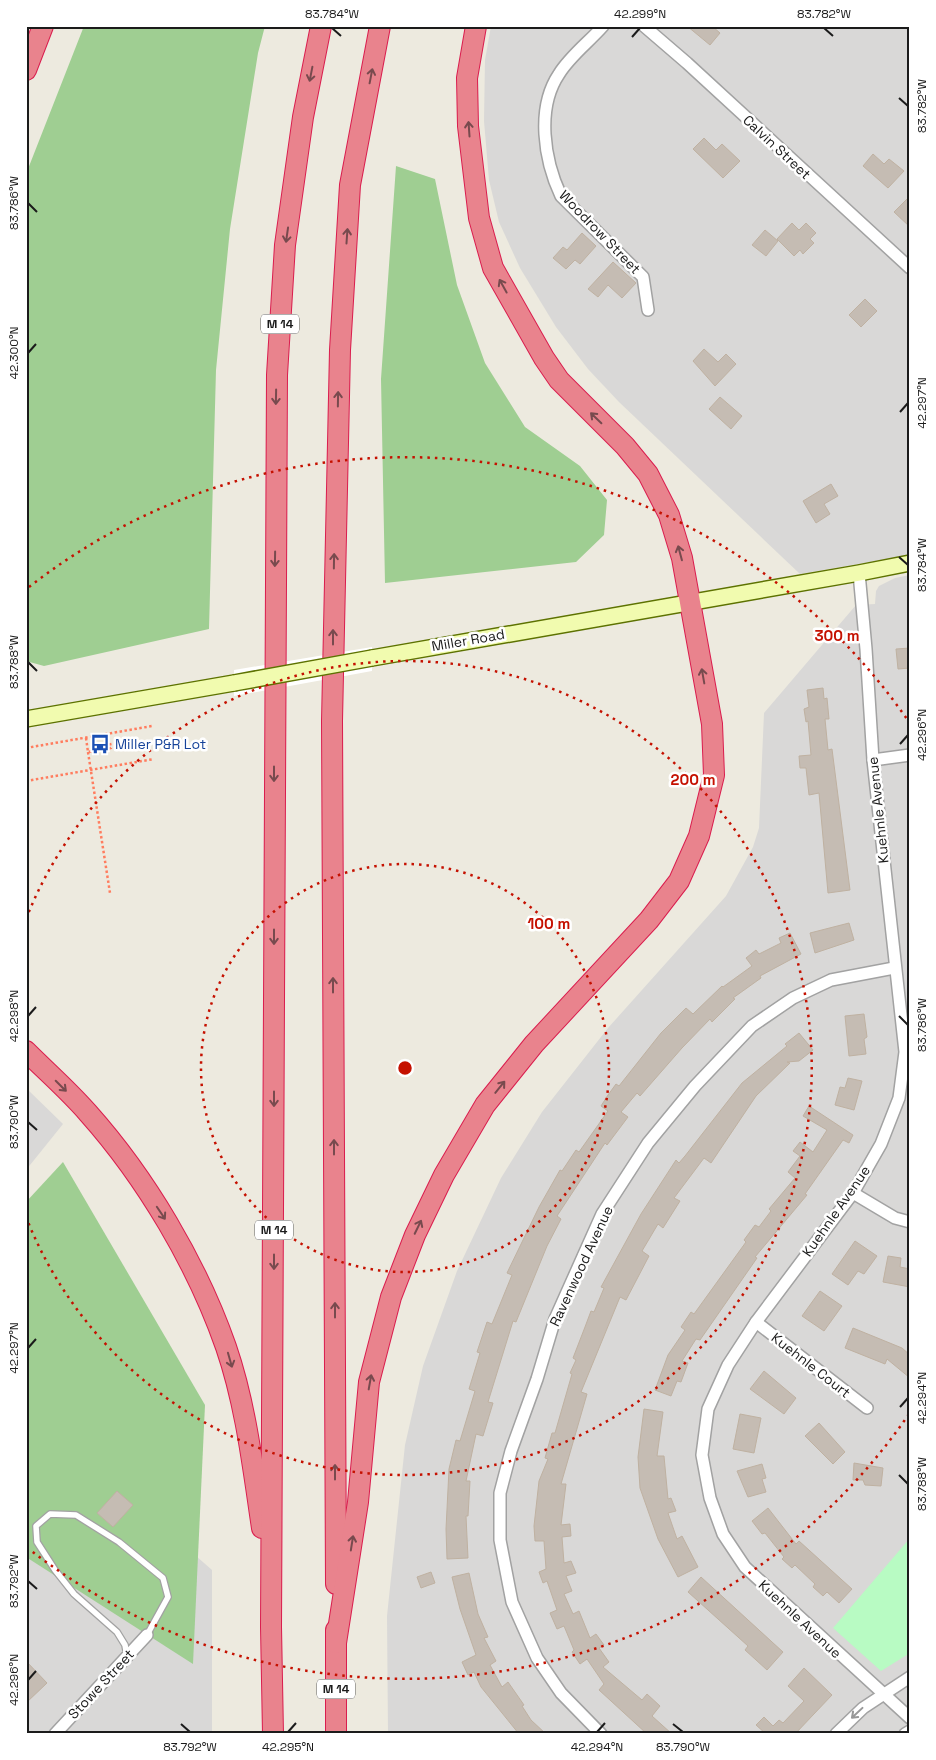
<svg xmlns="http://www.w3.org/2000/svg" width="936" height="1760" font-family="'Space Grotesk',sans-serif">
<rect width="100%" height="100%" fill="#edeadf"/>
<g fill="#d9d8d7">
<polygon points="491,26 910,26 910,555 800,574 619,402 588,369 556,327 520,268 499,222 489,180 484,121 485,60"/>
<polygon points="910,575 910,1734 388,1734 387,1616 405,1445 423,1366 457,1271 501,1178 542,1112 608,1028 726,896 753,847 759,828 764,713 856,605 875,604 876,591 879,586 895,578"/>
<polygon points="26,1088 63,1124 26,1170"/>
<polygon points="26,1447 108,1479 212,1570 212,1734 26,1734"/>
</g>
<g fill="#9fce92">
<polygon points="84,26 265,26 258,53 230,229 216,370 209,629 44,666 26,661 26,174"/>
<polygon points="396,166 435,179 457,285 485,363 525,427 580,466 607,500 604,535 576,562 385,583 381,379"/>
<polygon points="63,1162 205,1405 193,1664 26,1557 26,1202"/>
</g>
<polygon fill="#b8fbc3" points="910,1538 910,1653 881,1671 833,1628"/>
<polygon fill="#fff" points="372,647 372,671 234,696 234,670"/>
<g fill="#c5bcb3" stroke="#bfb1a1">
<polygon points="687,26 712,26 720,33 710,45"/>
<polygon points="704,138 716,150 722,144 740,161 723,178 693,149"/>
<polygon points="873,154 884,164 889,159 904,171 888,188 863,166"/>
<polygon points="910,196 910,227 894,212"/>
<polygon points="792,223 799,230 806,223 816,233 810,239 814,243 803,254 800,250 794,256 777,239"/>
<polygon points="765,230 778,241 766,256 752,245"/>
<polygon points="582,233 596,246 580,264 575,260 566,269 553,258 563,247 567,250"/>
<polygon points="613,262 636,283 622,298 608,285 598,297 588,289"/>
<polygon points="865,299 877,311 861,327 849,315"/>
<polygon points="704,349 718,362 726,354 736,364 715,386 693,361"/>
<polygon points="720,397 742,416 731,429 709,409"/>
<polygon points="831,484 838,496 824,504 830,514 816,523 803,501"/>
<polygon points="910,648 910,668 898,669 896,649"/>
<polygon points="823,688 824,699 827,698 829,719 825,719 828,750 832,749 850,890 828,893 819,793 809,795 806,768 800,768 799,756 811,755 808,721 806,722 804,709 809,707 807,690"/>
<polygon points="849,923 854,940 815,953 810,933"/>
<polygon points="790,933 801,954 760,976 761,978 733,998 735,999 712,1022 710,1019 682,1048 640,1096 637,1093 621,1112 628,1117 607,1145 605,1143 557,1216 561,1219 547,1246 516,1322 513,1321 488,1402 493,1403 483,1436 476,1434 466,1481 470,1481 468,1516 466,1516 468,1558 447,1559 446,1529 449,1469 456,1440 460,1441 475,1391 469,1389 480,1353 477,1352 487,1322 492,1324 512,1275 507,1273 539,1207 560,1170 562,1171 576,1150 579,1152 608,1111 601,1106 608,1095 616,1084 619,1086 661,1033 686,1008 693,1014 722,986 723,987 752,966 746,958 756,950 759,954 781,943 779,938"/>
<polygon points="864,1014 867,1037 864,1039 866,1054 849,1056 845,1016"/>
<polygon points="799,1033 813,1050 799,1061 787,1062 790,1063 756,1096 711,1163 704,1158 674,1198 680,1201 663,1228 658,1224 642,1251 649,1256 626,1300 620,1297 581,1392 587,1394 561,1484 566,1484 561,1525 570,1524 571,1536 562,1537 564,1563 571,1561 576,1573 566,1576 572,1591 564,1594 573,1614 579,1611 590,1638 596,1634 604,1645 599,1648 609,1662 603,1667 642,1700 647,1694 660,1706 652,1716 672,1734 647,1734 599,1690 604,1684 587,1659 580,1664 572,1652 574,1650 564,1626 557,1629 550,1613 557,1610 547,1581 543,1583 539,1572 546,1569 544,1541 535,1541 534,1526 539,1481 548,1459 545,1458 552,1433 555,1433 572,1374 570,1373 576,1360 573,1358 585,1327 591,1311 594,1312 604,1288 601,1287 641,1214 676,1160 679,1163 685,1156 742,1083 787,1046 785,1044"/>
<polygon points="848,1078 862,1081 854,1110 835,1105 840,1087 845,1088"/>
<polygon points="809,1106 853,1135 849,1143 843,1140 805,1194 807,1195 755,1257 757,1258 700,1340 696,1339 682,1361 688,1363 681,1382 677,1381 671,1396 655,1390 668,1355 685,1330 681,1327 691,1312 694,1314 746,1242 744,1240 755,1225 759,1227 771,1211 769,1209 795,1178 788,1172 800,1156 793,1151 800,1142 813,1152 827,1130 803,1116"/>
<polygon points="855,1241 877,1256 864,1274 858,1271 848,1285 832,1274"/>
<polygon points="888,1256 901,1258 900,1267 910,1269 910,1287 883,1282"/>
<polygon points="820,1291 842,1306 824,1331 802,1316"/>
<polygon points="853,1328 902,1348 910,1355 910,1378 887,1359 885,1364 845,1348"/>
<polygon points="764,1371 796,1398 784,1414 750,1389"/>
<polygon points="644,1409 663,1412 657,1456 664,1456 668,1499 671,1498 676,1511 668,1513 677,1539 682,1536 698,1567 678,1577 658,1539 640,1488 638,1457"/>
<polygon points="740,1414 761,1418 754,1453 733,1449"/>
<polygon points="819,1423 845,1452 833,1464 805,1436"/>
<polygon points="854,1463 883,1468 881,1486 865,1485 863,1480 853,1480"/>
<polygon points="762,1464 766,1478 762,1479 766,1492 748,1497 737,1471"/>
<polygon points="117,1491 133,1505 113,1527 97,1513"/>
<polygon points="768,1508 796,1544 799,1541 852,1589 839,1603 827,1592 823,1596 813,1587 815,1584 795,1565 792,1568 782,1559 784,1557 765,1533 762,1534 752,1521"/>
<polygon points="431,1572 435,1583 421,1588 417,1577"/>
<polygon points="469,1573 478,1614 488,1637 484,1638 496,1661 490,1665 502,1687 508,1682 524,1705 522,1706 531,1720 546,1734 519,1734 481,1687 474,1672 468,1675 462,1662 476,1655 460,1609 452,1577"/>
<polygon points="701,1577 783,1652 767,1670 745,1650 748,1646 688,1592"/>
<polygon points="26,1661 47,1683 26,1703"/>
<polygon points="804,1668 832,1695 795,1734 766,1734 756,1725 764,1717 773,1726 779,1720 783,1723 804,1701 788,1686"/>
</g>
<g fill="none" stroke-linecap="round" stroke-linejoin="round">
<defs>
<polyline id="lane" points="127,1656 125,1645 117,1632 74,1594 55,1570 37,1542 36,1526 50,1514 76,1515 119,1542 163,1578 168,1597 147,1635"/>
<g id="street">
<path d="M 603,26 C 589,42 570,56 559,74 C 536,108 544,160 561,196 L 643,277 L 648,310"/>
<polyline points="644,26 687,63 910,268"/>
<polyline points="859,573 866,649 873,760 905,1052 899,1098 881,1144 853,1193 756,1322 728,1365 708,1409 702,1455 710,1498 723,1534 745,1567 910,1718"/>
<polyline points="873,760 910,755"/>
<polyline points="853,1193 895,1218 910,1222"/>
<polyline points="756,1322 867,1408"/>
<polyline points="55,1734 147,1635"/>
<polyline points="601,1734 561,1693 537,1658 512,1602 500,1540 500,1493 511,1451 537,1379 555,1319 602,1214 648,1143 695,1086 752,1026 793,998 831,980 894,968"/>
<polyline points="836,1734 863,1708 910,1677"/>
<polyline points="905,1734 910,1731"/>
</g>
<g id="secondary">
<polyline points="372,658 859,573 910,563"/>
<polyline points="26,719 234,683"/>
</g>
<g id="highway">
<polyline points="26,70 43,26"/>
<path d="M 26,1051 C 47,1072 69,1091 88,1113 C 146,1178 197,1264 226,1347 C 246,1405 253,1468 262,1528"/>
<polyline points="336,1584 332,721 340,350 350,185 380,26"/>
<polyline points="336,1630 336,1734"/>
<polyline points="336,1643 358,1502 369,1382 391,1297 415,1235 444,1175 485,1105 534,1044 649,920 679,881 699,836 714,775 712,724 682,558 669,515 648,474 625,446 559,380 544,358 493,268 479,218 468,126 467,78 476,26"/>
<polyline points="273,1734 271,1627 277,375 285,245 303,117 321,26"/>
</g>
</defs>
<use href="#lane" stroke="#a2a2a2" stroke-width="8"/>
<use href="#street" stroke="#a2a2a2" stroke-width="14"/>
<use href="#secondary" stroke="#5d7201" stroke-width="18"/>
<use href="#highway" stroke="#da1d4e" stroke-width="22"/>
<g stroke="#ff7d5f" stroke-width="2.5" stroke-dasharray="2.5 2.5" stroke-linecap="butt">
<polyline points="86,738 88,752 111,748 110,743"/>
<polyline points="26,748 152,726"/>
<polyline points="88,752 110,893"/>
<polyline points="26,781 154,759"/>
</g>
<use href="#lane" stroke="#fff" stroke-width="5.5"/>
<use href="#street" stroke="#fff" stroke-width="11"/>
<use href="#secondary" stroke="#f1fbaf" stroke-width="15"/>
<use href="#highway" stroke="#e9838d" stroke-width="20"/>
<defs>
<polyline id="secondary-bridge" points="234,683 372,658"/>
</defs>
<use href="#secondary-bridge" stroke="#5d7201" stroke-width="18" stroke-linecap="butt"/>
<use href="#secondary-bridge" stroke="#f1fbaf" stroke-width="15"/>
</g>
<defs><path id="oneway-shaft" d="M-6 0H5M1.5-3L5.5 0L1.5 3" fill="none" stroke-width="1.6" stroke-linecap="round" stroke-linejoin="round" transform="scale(1.25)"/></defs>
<g stroke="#784a4e">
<use href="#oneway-shaft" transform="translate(311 74) rotate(101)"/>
<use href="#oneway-shaft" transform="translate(371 76) rotate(-79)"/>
<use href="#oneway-shaft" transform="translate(469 129) rotate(-94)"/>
<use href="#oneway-shaft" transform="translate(287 235) rotate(98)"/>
<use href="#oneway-shaft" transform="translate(347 236) rotate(-86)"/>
<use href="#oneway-shaft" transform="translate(503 286) rotate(-119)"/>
<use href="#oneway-shaft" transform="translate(276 397) rotate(91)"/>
<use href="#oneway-shaft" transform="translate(338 399) rotate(-89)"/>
<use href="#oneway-shaft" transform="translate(596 418) rotate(-136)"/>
<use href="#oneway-shaft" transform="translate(680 553) rotate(-105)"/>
<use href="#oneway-shaft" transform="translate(275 559) rotate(91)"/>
<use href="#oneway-shaft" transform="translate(334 561) rotate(-89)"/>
<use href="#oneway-shaft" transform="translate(333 637) rotate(-90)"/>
<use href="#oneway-shaft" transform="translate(703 676) rotate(-100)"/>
<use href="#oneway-shaft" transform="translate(274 774) rotate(90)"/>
<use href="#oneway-shaft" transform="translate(274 937) rotate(90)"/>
<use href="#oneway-shaft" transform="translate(333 985) rotate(-90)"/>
<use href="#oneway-shaft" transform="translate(61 1086) rotate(45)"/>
<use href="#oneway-shaft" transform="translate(500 1087) rotate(-51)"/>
<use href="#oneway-shaft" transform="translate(274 1099) rotate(90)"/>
<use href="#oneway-shaft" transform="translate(334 1147) rotate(-90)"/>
<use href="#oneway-shaft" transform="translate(161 1213) rotate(56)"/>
<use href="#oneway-shaft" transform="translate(418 1227) rotate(-64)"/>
<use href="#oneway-shaft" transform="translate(274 1262) rotate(90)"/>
<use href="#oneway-shaft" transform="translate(335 1310) rotate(-90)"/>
<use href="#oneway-shaft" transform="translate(230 1360) rotate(74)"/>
<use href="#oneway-shaft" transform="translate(370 1382) rotate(-80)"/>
<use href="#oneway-shaft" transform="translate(335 1472) rotate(-90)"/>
<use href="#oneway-shaft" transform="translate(352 1543) rotate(-81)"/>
</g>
<use stroke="#989898" href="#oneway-shaft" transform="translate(857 1713) rotate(137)"/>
<path fill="none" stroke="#1b1b1b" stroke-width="2" d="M 332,28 L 341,36M 824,28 L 833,36M 632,37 L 640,28M 899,98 L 908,106M 28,203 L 37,212M 28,353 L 36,344M 900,412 L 908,403M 899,557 L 908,565M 28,662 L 37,671M 900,744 L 908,735M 28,1016 L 36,1007M 899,1016 L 908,1025M 28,1122 L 37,1130M 28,1348 L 36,1339M 900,1407 L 908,1398M 899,1475 L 908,1484M 28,1581 L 37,1589M 28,1680 L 36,1671M 181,1724 L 190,1732M 673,1724 L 683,1732M 288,1732 L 296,1723M 597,1732 L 605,1723"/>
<g fill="none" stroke="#c51100" stroke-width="2.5" stroke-dasharray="2.5 5">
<circle cx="405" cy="1068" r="204"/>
<path d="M26 919A407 407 0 1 1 26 1217"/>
<path d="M909 1414A611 611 0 0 1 29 1549M29 587A611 611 0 0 1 909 722"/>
</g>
<defs>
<symbol id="bus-bare" viewBox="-9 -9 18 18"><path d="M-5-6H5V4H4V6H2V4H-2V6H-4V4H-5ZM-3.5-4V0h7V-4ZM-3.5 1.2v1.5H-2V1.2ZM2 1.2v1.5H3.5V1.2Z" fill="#1a4fb4" stroke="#fff" stroke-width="2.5" paint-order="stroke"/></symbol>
</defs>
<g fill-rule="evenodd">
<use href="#bus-bare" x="86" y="730" width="28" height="28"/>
</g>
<g text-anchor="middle" stroke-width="5" stroke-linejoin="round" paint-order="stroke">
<g fill="#fff" stroke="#5f5f5f" stroke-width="1">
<rect x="261" y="314.5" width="38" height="19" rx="4"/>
<rect x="255" y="1220.5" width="38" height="19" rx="4"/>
<rect x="317" y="1679.5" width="38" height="19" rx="4"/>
</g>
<g font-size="12" font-weight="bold" fill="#1b1b1b">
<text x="280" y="328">M 14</text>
<text x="274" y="1234">M 14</text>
<text x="336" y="1693">M 14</text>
</g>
<g font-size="14" fill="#1b1b1b" stroke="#fff">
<text transform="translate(777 147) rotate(43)" y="5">Calvin Street</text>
<text transform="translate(600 232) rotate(46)" y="5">Woodrow Street</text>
<text transform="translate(468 640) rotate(-10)" y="5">Miller Road</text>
<text transform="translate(878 810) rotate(-96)" y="5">Kuehnle Avenue</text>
<text transform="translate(836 1211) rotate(-55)" y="5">Kuehnle Avenue</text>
<text transform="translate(581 1266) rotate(-65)" y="5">Ravenwood Avenue</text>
<text transform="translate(811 1365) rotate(38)" y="5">Kuehnle Court</text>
<text transform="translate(800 1619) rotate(43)" y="5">Kuehnle Avenue</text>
<text transform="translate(101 1684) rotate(-47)" y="5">Stowe Street</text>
</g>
<g font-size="14" fill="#164399" stroke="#fff" text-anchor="start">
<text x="115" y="749">Miller P&amp;R Lot</text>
</g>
</g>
<circle cx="405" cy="1068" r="8" fill="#c51100" stroke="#fff" stroke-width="2.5"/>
<g font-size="15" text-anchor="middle" font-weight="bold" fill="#c51100" stroke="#fff" stroke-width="5" stroke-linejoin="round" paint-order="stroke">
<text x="837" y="641">300 m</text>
<text x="693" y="785">200 m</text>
<text x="549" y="929">100 m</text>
</g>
<rect width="936" height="1760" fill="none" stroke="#ffffff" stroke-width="55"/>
<rect x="28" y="28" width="880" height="1704" fill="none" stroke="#1b1b1b" stroke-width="2"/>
<g font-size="12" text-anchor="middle" fill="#1b1b1b">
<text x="332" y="18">83.784°W</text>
<text x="640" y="18">42.299°N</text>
<text x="824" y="18">83.782°W</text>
<text transform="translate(922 106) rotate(-90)" y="4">83.782°W</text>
<text transform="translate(14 203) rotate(-90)" y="4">83.786°W</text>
<text transform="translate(14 353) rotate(-90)" y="4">42.300°N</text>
<text transform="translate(922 403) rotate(-90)" y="4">42.297°N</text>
<text transform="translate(922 565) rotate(-90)" y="4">83.784°W</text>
<text transform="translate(14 662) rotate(-90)" y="4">83.788°W</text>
<text transform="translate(922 735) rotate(-90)" y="4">42.296°N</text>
<text transform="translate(14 1016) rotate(-90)" y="4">42.298°N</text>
<text transform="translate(922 1025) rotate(-90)" y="4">83.786°W</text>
<text transform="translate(14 1122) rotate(-90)" y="4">83.790°W</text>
<text transform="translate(14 1348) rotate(-90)" y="4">42.297°N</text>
<text transform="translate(922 1398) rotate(-90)" y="4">42.294°N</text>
<text transform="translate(922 1484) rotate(-90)" y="4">83.788°W</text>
<text transform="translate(14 1581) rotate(-90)" y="4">83.792°W</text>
<text transform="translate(14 1680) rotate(-90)" y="4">42.296°N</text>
<text x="190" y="1751">83.792°W</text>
<text x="288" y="1751">42.295°N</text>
<text x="597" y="1751">42.294°N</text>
<text x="683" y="1751">83.790°W</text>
</g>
</svg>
